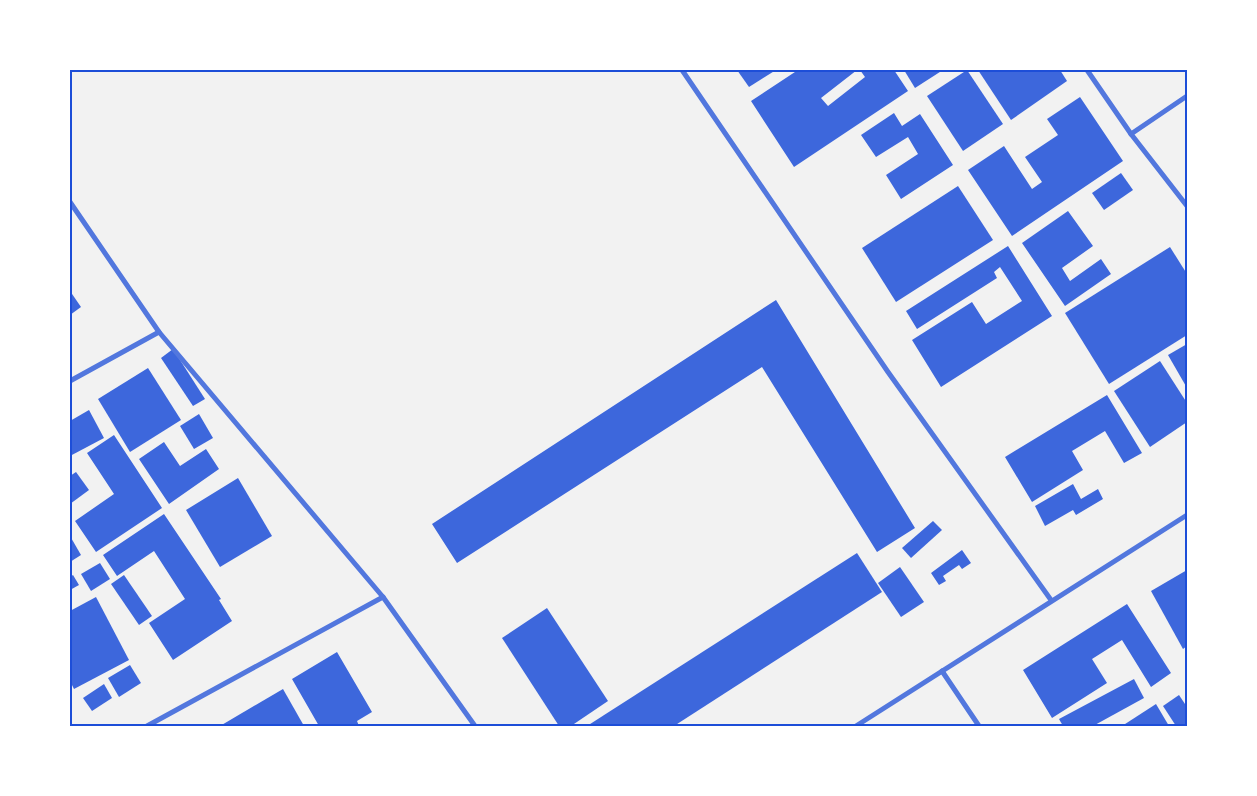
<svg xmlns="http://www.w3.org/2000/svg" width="1257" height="796" font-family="'IBM Plex Serif',serif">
<rect width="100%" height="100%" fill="#f2f2f2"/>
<g fill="#3d67dc">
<polygon points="737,70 776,70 749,87"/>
<polygon points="798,70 857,70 821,98 828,106 865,77 860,70 894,70 908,91 794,167 751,101"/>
<polygon points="904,70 943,70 915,88"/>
<polygon points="967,70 1003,124 963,151 927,96"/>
<polygon points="978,70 1060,70 1067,81 1011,120"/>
<polygon points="1080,97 1123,161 1012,236 968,170 1004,146 1032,189 1042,182 1025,157 1058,135 1047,119"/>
<polygon points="894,113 902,126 920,114 953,165 901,199 886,175 918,154 908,137 876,157 861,135"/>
<polygon points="1121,173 1133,190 1104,210 1092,193"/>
<polygon points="958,186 993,240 896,302 862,248"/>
<polygon points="1068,211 1093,246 1062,268 1070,281 1101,259 1111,274 1065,306 1022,243"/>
<polygon points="1008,246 1052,316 941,387 912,340 972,302 986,324 1022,301 1000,267 994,272 997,278 917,329 906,311"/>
<polygon points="1170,247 1187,274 1187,335 1109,384 1065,313"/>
<polygon points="70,291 81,307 70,315"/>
<polygon points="776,300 915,528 877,552 762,367 457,563 432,524"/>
<polygon points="1187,344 1187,388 1168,355"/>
<polygon points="173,349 205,399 193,406 161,358"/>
<polygon points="1160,361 1187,403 1187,422 1150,447 1114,391"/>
<polygon points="148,368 181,420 130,452 98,399"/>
<polygon points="1107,395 1142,453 1124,463 1105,431 1072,451 1083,470 1032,502 1005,457"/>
<polygon points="89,410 104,438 70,456 70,421"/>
<polygon points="199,414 213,438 194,449 180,426"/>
<polygon points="114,435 162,508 96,552 75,521 114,494 87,453"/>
<polygon points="164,442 180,466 206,449 219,469 169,504 139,459"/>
<polygon points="76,472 89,490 70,504 70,476"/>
<polygon points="238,478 272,536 220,567 186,510"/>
<polygon points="1073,484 1081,499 1098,489 1103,499 1076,515 1073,510 1045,526 1035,506"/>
<polygon points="164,514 221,599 219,600 232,621 173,660 149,623 185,599 154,551 117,576 103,555"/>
<polygon points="933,521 942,530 911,558 902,548"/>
<polygon points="70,536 81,555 70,562"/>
<polygon points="962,550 971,563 962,569 959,565 943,576 946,581 939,585 931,573"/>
<polygon points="857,553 882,592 674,726 587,726"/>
<polygon points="100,563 110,579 91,591 81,574"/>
<polygon points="900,567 924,602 901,617 878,583"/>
<polygon points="1187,570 1187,646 1183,649 1151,591"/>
<polygon points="73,575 79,585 70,590 70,577"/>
<polygon points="124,575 152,616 139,625 111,584"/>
<polygon points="96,597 129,660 74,689 70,681 70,611"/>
<polygon points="1127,604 1171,673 1151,687 1122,640 1092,659 1107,683 1052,718 1023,670"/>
<polygon points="547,608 608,701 571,726 559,726 502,638"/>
<polygon points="337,652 372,712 357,721 359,726 319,726 292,679"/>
<polygon points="130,665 141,683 119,697 108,678"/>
<polygon points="1134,679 1144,698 1093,726 1063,726 1059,719"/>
<polygon points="104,684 112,698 92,711 83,698"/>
<polygon points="283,689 304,726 220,726"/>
<polygon points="1179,695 1187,707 1187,726 1176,726 1163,706"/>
<polygon points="1156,704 1169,726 1122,726"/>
</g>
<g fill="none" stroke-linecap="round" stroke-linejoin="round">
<g stroke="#5277de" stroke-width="5">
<polyline points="682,70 888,372 1051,600"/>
<polyline points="1087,70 1131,134 1187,206"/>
<polyline points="1131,134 1187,96"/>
<polyline points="70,202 159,332 383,597 475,726"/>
<polyline points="70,381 159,332"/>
<polyline points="942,671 979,726"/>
<polyline points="147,726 383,597"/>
<polyline points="856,726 1187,515"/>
</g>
</g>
<rect width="1257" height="796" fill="none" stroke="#ffffff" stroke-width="142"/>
<rect x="71" y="71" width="1115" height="654" fill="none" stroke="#1d4ed8" stroke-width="2"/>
</svg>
